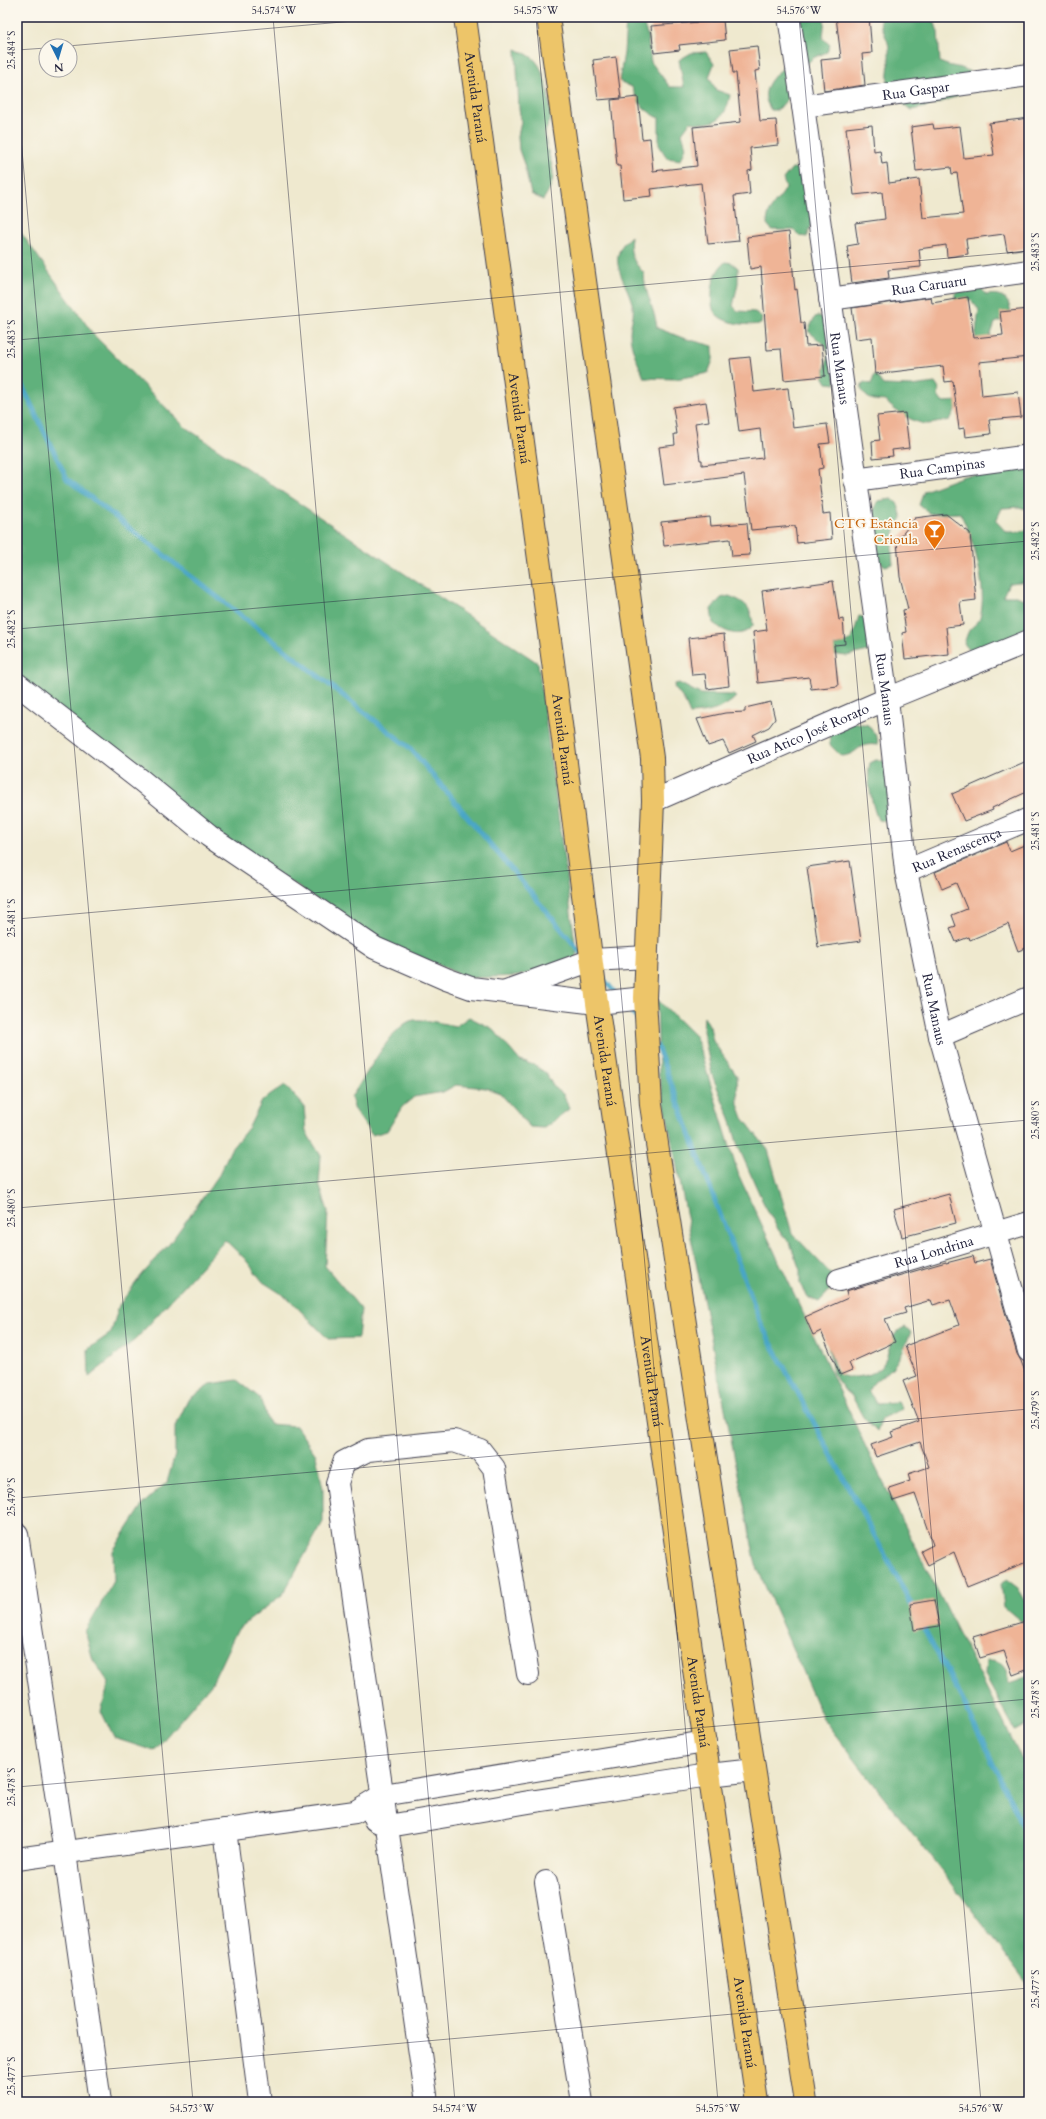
<svg xmlns="http://www.w3.org/2000/svg" width="1046" height="2119" font-family="Cardo,serif">
<rect width="100%" height="100%" fill="#fbf7ec"/>
<filter id="ink" filterUnits="userSpaceOnUse"><feTurbulence type="fractalNoise" baseFrequency=".025" numOctaves="2"/><feDisplacementMap in="SourceGraphic" scale="8" xChannelSelector="R" yChannelSelector="G"/><feConvolveMatrix kernelMatrix="1 2 1 2 8 2 1 2 1" color-interpolation-filters="sRGB"/></filter>
<filter id="wash" filterUnits="userSpaceOnUse"><feTurbulence type="fractalNoise" baseFrequency=".012" numOctaves="4" result="noise"/><feDisplacementMap in="SourceGraphic" scale="16" xChannelSelector="R" yChannelSelector="G"/><feGaussianBlur stdDeviation="0.9" result="paint"/><feColorMatrix in="noise" values="0 0 0 0 0 0 0 0 0 0 0 0 0 0 0 0 0 1.4 0 .05"/><feComposite in="paint" operator="in"/></filter>
<g filter="url(#wash)">
<rect width="100%" height="100%" fill="#efe9cf"/>
<g fill="#61b17c" stroke="#426a5c">
<path d="M 801,17 L 825,17 L 823,38 L 830,45 L 827,52 L 813,58 L 802,68 L 796,89 L 778,110 L 771,110 C 756,89 776,73 791,62 Z"/>
<path d="M 880,17 L 933,17 L 938,32 L 940,62 C 949,67 959,66 969,71 C 968,77 968,84 965,90 C 959,98 922,109 911,110 C 878,85 890,85 889,49 C 889,39 880,29 880,17 Z"/>
<path d="M 626,20 L 642,20 L 647,34 L 651,62 L 670,87 L 684,87 L 679,60 L 691,53 L 706,52 L 714,64 L 709,77 L 716,90 L 730,95 C 726,120 714,126 690,122 L 682,133 L 686,147 L 681,160 L 667,158 L 659,145 L 659,118 C 644,110 637,103 632,87 L 619,81 L 624,53 Z"/>
<path d="M 516,49 C 524,53 533,56 538,64 C 545,73 551,105 551,117 C 551,123 545,128 545,134 C 547,164 563,170 543,200 L 531,194 L 524,164 L 519,150 L 518,136 L 521,122 L 519,108 Z"/>
<path d="M 792,168 L 807,169 L 813,222 L 807,237 L 799,236 L 794,230 L 772,230 L 767,224 C 768,204 777,204 786,188 L 783,179 Z"/>
<polygon points="17,227 93,334 185,427 538,663 577,958 518,976 468,978 371,935 205,826 17,681"/>
<path d="M 631,236 C 629,253 632,261 644,273 C 644,293 655,309 657,328 L 683,338 L 713,346 L 713,360 L 708,373 L 676,379 L 644,378 C 639,364 630,348 630,333 C 630,323 636,313 632,303 C 625,277 604,259 631,236 Z"/>
<path d="M 725,262 L 732,263 L 738,268 L 738,283 L 733,306 L 738,311 L 755,312 L 762,317 L 761,324 C 748,326 718,324 713,309 C 711,303 712,295 712,290 C 713,279 717,269 725,262 Z"/>
<path d="M 980,286 L 986,295 C 1001,293 1008,297 1011,312 L 1007,318 L 995,323 L 990,337 L 975,340 L 979,310 L 971,300 L 955,301 L 955,293 L 957,291 Z"/>
<polygon points="818,316 825,318 836,384 827,383 823,376 829,353 826,346 808,331 815,317"/>
<path d="M 875,374 L 883,385 L 912,386 L 935,383 L 939,389 L 938,396 L 942,402 L 960,401 L 950,420 C 943,421 934,424 927,424 C 916,424 892,410 886,401 C 873,400 867,401 861,388 L 864,382 L 871,384 Z"/>
<path d="M 1029,466 L 1029,510 L 1019,507 L 1002,508 L 996,521 L 1006,532 L 1019,532 L 1029,529 L 1029,581 L 1009,583 L 1003,596 L 1017,596 L 1029,602 L 1029,637 L 972,655 L 964,643 C 966,639 967,633 970,629 C 973,626 979,622 980,618 C 988,588 974,540 960,513 L 931,514 L 919,505 L 924,491 L 964,476 L 992,473 Z"/>
<path d="M 892,499 L 898,504 L 902,518 C 891,532 891,547 893,564 L 885,566 L 879,561 L 876,554 L 878,547 L 872,515 L 878,501 Z"/>
<path d="M 729,596 C 745,602 752,607 753,626 C 740,640 725,632 713,623 L 711,609 L 721,598 Z"/>
<path d="M 859,616 L 866,618 L 871,645 L 868,651 L 846,656 L 831,654 L 831,647 C 857,640 851,641 859,616 Z"/>
<path d="M 679,683 L 700,694 L 733,695 L 736,697 C 723,710 708,713 690,714 L 684,700 L 674,687 L 675,684 Z"/>
<path d="M 848,721 L 868,725 L 877,737 L 878,745 C 855,742 860,755 841,756 L 830,745 L 829,731 Z"/>
<path d="M 876,760 L 884,761 L 894,818 L 887,821 L 878,820 C 872,806 866,778 870,763 Z"/>
<polygon points="657,999 696,1037 739,1176 870,1456 1029,1773 1029,1986 956,1889 823,1719 756,1565 659,1076"/>
<polygon points="704,1016 710,1027 713,1041 737,1076 738,1104 743,1118 768,1150 792,1233 832,1275 831,1289 819,1302 807,1297 800,1284 800,1270 790,1243 779,1231 763,1202 738,1146 730,1118 712,1075 703,1031"/>
<path d="M 469,1017 L 493,1029 L 520,1061 L 534,1065 L 546,1073 L 553,1086 L 564,1095 L 569,1109 L 544,1128 L 530,1127 L 500,1093 L 486,1088 L 456,1085 L 443,1092 L 414,1097 L 402,1107 L 387,1131 L 372,1135 L 355,1111 L 351,1097 C 364,1080 393,1022 414,1020 C 427,1019 443,1024 456,1026 Z"/>
<polygon points="285,1085 304,1106 306,1132 321,1156 319,1184 328,1211 325,1266 361,1309 358,1338 328,1339 288,1298 263,1282 245,1259 225,1240 136,1339 89,1377 88,1349 111,1333 119,1305 141,1276 170,1243 219,1175 231,1149 249,1127 262,1101"/>
<path d="M 905,1327 L 911,1332 C 906,1344 901,1357 892,1368 C 883,1378 876,1376 868,1391 L 877,1403 L 898,1402 L 902,1409 L 882,1418 L 877,1432 L 863,1417 L 852,1396 L 846,1392 L 837,1380 L 833,1373 L 828,1345 C 835,1362 832,1380 856,1377 C 901,1373 878,1338 905,1327 Z"/>
<polygon points="237,1380 260,1398 269,1424 296,1426 316,1455 323,1488 323,1522 283,1594 237,1630 212,1683 154,1751 114,1738 101,1711 109,1683 93,1660 85,1631 114,1581 113,1551 145,1502 167,1482 175,1455 175,1427 188,1400 211,1384"/>
<polygon points="1006,1579 1018,1588 1029,1607 1029,1628 1004,1607 1001,1584"/>
<path d="M 993,1660 C 1006,1664 1006,1671 1009,1683 L 1029,1676 L 1029,1723 L 1015,1731 L 985,1676 L 986,1661 Z"/>
</g>
<g fill="none" stroke-linecap="round" stroke-linejoin="round">
<g stroke="#48a6c6" stroke-width="5">
<polyline points="17,375 67,479 410,748 582,954"/>
<polyline points="602,977 616,994"/>
<polyline points="627,1007 638,1020"/>
<polyline points="657,1046 762,1326 914,1609"/>
<polyline points="921,1623 963,1701 1029,1839"/>
</g>
</g>
<g id="blocks">
<g fill="#efb496">
<polygon points="836,17 869,17 872,53 862,54 865,85 824,91 821,60 841,58"/>
<polygon points="723,20 725,40 679,45 680,50 654,53 651,26"/>
<polygon points="757,46 760,70 755,71 760,121 776,120 778,145 750,148 752,170 748,171 750,194 734,196 739,241 708,244 701,183 651,189 652,196 623,199 620,166 617,166 611,100 638,97 642,139 650,138 653,171 697,166 693,127 741,122 736,73 733,73 730,49"/>
<polygon points="616,57 621,98 598,100 593,60"/>
<polygon points="1029,118 1029,248 1007,251 1004,234 966,239 968,254 947,257 946,245 919,249 921,267 888,270 889,278 852,283 847,246 858,244 855,223 885,219 882,192 854,195 846,128 872,125 874,151 880,150 882,164 887,163 889,183 919,179 923,218 963,214 957,173 952,174 951,167 916,171 911,127 933,124 934,129 960,126 964,158 994,155 989,123"/>
<polygon points="789,232 795,290 797,289 801,323 804,323 806,346 822,345 825,376 784,380 781,349 767,350 761,267 750,269 747,237"/>
<polygon points="931,297 932,303 968,297 974,338 1003,335 1000,312 1029,309 1029,357 979,362 982,396 1018,392 1021,417 989,420 991,434 965,437 964,428 959,429 953,381 945,382 943,366 875,374 872,337 856,339 852,308"/>
<polygon points="750,357 754,392 788,388 793,428 827,424 830,443 820,444 823,468 818,469 823,514 830,513 832,539 797,543 795,526 751,530 744,475 664,485 659,447 675,445 674,434 677,434 673,407 706,402 709,421 695,423 700,460 702,460 702,465 763,458 760,429 739,432 730,359"/>
<polygon points="905,413 909,448 892,450 893,456 873,458 872,441 880,440 877,416"/>
<polygon points="946,514 970,533 976,600 960,602 963,625 946,627 949,654 905,659 902,633 906,632 903,610 908,609 900,577 897,541 915,518"/>
<polygon points="710,517 711,526 747,523 750,555 732,556 730,539 664,546 661,522"/>
<polygon points="833,581 839,620 843,619 845,644 834,645 838,686 811,689 809,677 758,683 753,632 767,630 762,591"/>
<polygon points="724,634 729,686 707,689 705,674 692,675 688,638"/>
<polygon points="771,702 775,719 769,727 753,735 756,741 729,753 723,741 708,746 697,719 725,713 745,712 745,708"/>
<polygon points="1029,760 1029,791 992,808 993,810 964,821 952,794"/>
<polygon points="1006,842 1010,851 1029,843 1029,947 1018,951 1008,924 970,940 969,937 956,942 950,928 956,926 952,915 967,909 956,883 942,889 935,872"/>
<polygon points="850,861 861,941 818,947 807,867"/>
<polygon points="949,1194 956,1223 902,1237 894,1209"/>
<polygon points="973,1256 975,1263 990,1259 1017,1354 1021,1361 1029,1382 1029,1432 1025,1433 1029,1445 1029,1561 967,1586 954,1552 928,1565 921,1551 933,1545 915,1494 893,1501 889,1488 910,1481 908,1474 929,1467 920,1442 876,1457 871,1445 893,1437 891,1432 919,1422 903,1381 917,1376 905,1346 959,1325 950,1300 933,1305 931,1300 904,1308 906,1313 885,1319 895,1342 849,1363 852,1370 840,1375 821,1331 813,1335 805,1317 848,1298 846,1291 946,1262 946,1263"/>
<polygon points="934,1600 939,1626 914,1630 910,1604"/>
<polygon points="1029,1620 1029,1669 1013,1675 1004,1651 980,1658 973,1637"/>
</g>
</g>
</g>
<g filter="url(#ink)">
<use href="#blocks" fill-opacity="0" stroke="#414051" stroke-width="1"/>
<g fill="none" stroke-linecap="round" stroke-linejoin="round">
<defs>
<g id="minor">
<path id="s1" d="M 789,17 L 803,106 L 887,699 L 906,871 L 940,1036 L 1029,1351"/>
<path id="s2" d="M 803,106 L 1029,75"/>
<path id="s3" d="M 830,299 L 1029,271"/>
<path id="s4" d="M 855,480 L 1029,456"/>
<polyline points="17,684 142,781 209,836 375,948 446,979 471,988 597,1003 645,998"/>
<path id="s5" d="M 653,801 L 887,699 L 1029,641"/>
<path id="s6" d="M 906,871 L 1029,819"/>
<polyline points="506,991 592,960 647,957"/>
<polyline points="940,1036 1029,998"/>
<path id="s7" d="M 839,1280 L 1029,1223"/>
<polyline points="17,1534 65,1853 100,2102"/>
<polyline points="375,1820 388,1826 529,1802 709,1775 754,1770"/>
<polyline points="225,1830 260,2102"/>
<polyline points="17,1859 355,1812 383,1795 705,1742"/>
<polyline points="546,1882 582,2102"/>
<polyline points="427,2102 337,1483 344,1462 368,1450 454,1441 480,1450 494,1468 528,1674"/>
</g>
<g id="major">
<path id="s8" d="M 465,17 L 553,662 L 597,1003 L 757,2102"/>
<polyline points="548,17 652,758 653,801 645,998 651,1105 806,2102"/>
</g>
</defs>
<use href="#minor" stroke="#414051" stroke-width="24"/>
<use href="#major" stroke="#414051" stroke-width="24"/>
<use href="#minor" stroke="#fff" stroke-width="22"/>
<use href="#major" stroke="#edc569" stroke-width="22"/>
</g>
</g>
<path fill="none" stroke="#22223b" stroke-width="1" stroke-opacity="0.45" d="M 273,17 L 455,2102M 536,17 L 718,2102M 799,17 L 981,2102M 68,46 L 399,17M 17,50 L 46,48M 17,93 L 193,2102M 17,340 L 1029,251M 17,629 L 1029,541M 17,919 L 1029,830M 17,1208 L 1029,1120M 17,1498 L 1029,1409M 17,1787 L 1029,1699M 17,2077 L 1029,1988"/>
<defs>
<symbol id="bar-pin" viewBox="-11 -11 22 30"><path d="M0 17L-7.5 6A9.5 9.5 0 1 1 7.5 6Z" fill="#e8710a" stroke="#fbf7ec"/><path d="M-6-5H6L.8 .8V4.5H3.5V6h-7V4.5H-.8V.8Z" fill="#fff"/></symbol>
</defs>
<g fill-rule="evenodd">
<use href="#bar-pin" x="922" y="518" width="25" height="34"/>
</g>
<g text-anchor="middle" stroke-width="3.5" stroke-linejoin="round" paint-order="stroke">
<g font-size="14" fill="#22223b" stroke="#fbf7ec">
<text dy="5" stroke="none"><textPath href="#s2" startOffset="114">Rua Gaspar</textPath></text>
<text dy="5" stroke="none"><textPath href="#s8" startOffset="81">Avenida Paraná</textPath></text>
<text dy="5" stroke="none"><textPath href="#s3" startOffset="100">Rua Caruaru</textPath></text>
<text dy="5" stroke="none"><textPath href="#s1" startOffset="355">Rua Manaus</textPath></text>
<text dy="5" stroke="none"><textPath href="#s8" startOffset="405">Avenida Paraná</textPath></text>
<text dy="5" stroke="none"><textPath href="#s4" startOffset="88">Rua Campinas</textPath></text>
<text dy="5" stroke="none"><textPath href="#s1" startOffset="679">Rua Manaus</textPath></text>
<text dy="5" stroke="none"><textPath href="#s5" startOffset="169">Rua Atico José Rorato</textPath></text>
<text dy="5" stroke="none"><textPath href="#s8" startOffset="729">Avenida Paraná</textPath></text>
<text dy="5" stroke="none"><textPath href="#s6" startOffset="55">Rua Renascença</textPath></text>
<text dy="5" stroke="none"><textPath href="#s1" startOffset="1003">Rua Manaus</textPath></text>
<text dy="5" stroke="none"><textPath href="#s8" startOffset="1053">Avenida Paraná</textPath></text>
<text dy="5" stroke="none"><textPath href="#s7" startOffset="99">Rua Londrina</textPath></text>
<text dy="5" stroke="none"><textPath href="#s8" startOffset="1377">Avenida Paraná</textPath></text>
<text dy="5" stroke="none"><textPath href="#s8" startOffset="1701">Avenida Paraná</textPath></text>
<text dy="5" stroke="none"><textPath href="#s8" startOffset="2025">Avenida Paraná</textPath></text>
</g>
<g font-size="14" fill="#c56008" stroke="#fbf7ec" text-anchor="end">
<text x="918" y="528">CTG Estância<tspan x="918" dy="16">Crioula</tspan></text>
</g>
</g>
<rect width="1046" height="2119" fill="none" stroke="#fbf7ec" stroke-width="44"/>
<g transform="translate(58 58) rotate(175)"><circle r="19" fill="#fbf7ec" stroke="#a4a2a5"/>
<path d="M0-3L7 15L0 10L-7 15Z" fill="#1f6fb2"/>
<text y="-6" font-size="11" font-weight="bold" text-anchor="middle" fill="#22223b">N</text>
</g>
<rect x="22" y="22" width="1002" height="2075" fill="none" stroke="#22223b" stroke-width="1.5"/>
<g font-size="10" text-anchor="middle" fill="#22223b">
<text x="274" y="14">54.574°W</text>
<text x="536" y="14">54.575°W</text>
<text x="799" y="14">54.576°W</text>
<text transform="translate(11 50) rotate(-90)" y="4">25.484°S</text>
<text transform="translate(1035 252) rotate(-90)" y="4">25.483°S</text>
<text transform="translate(11 339) rotate(-90)" y="4">25.483°S</text>
<text transform="translate(1035 541) rotate(-90)" y="4">25.482°S</text>
<text transform="translate(11 629) rotate(-90)" y="4">25.482°S</text>
<text transform="translate(1035 831) rotate(-90)" y="4">25.481°S</text>
<text transform="translate(11 918) rotate(-90)" y="4">25.481°S</text>
<text transform="translate(1035 1120) rotate(-90)" y="4">25.480°S</text>
<text transform="translate(11 1208) rotate(-90)" y="4">25.480°S</text>
<text transform="translate(1035 1410) rotate(-90)" y="4">25.479°S</text>
<text transform="translate(11 1497) rotate(-90)" y="4">25.479°S</text>
<text transform="translate(1035 1699) rotate(-90)" y="4">25.478°S</text>
<text transform="translate(11 1787) rotate(-90)" y="4">25.478°S</text>
<text transform="translate(1035 1989) rotate(-90)" y="4">25.477°S</text>
<text transform="translate(11 2076) rotate(-90)" y="4">25.477°S</text>
<text x="192" y="2112">54.573°W</text>
<text x="455" y="2112">54.574°W</text>
<text x="718" y="2112">54.575°W</text>
<text x="981" y="2112">54.576°W</text>
</g>
</svg>
